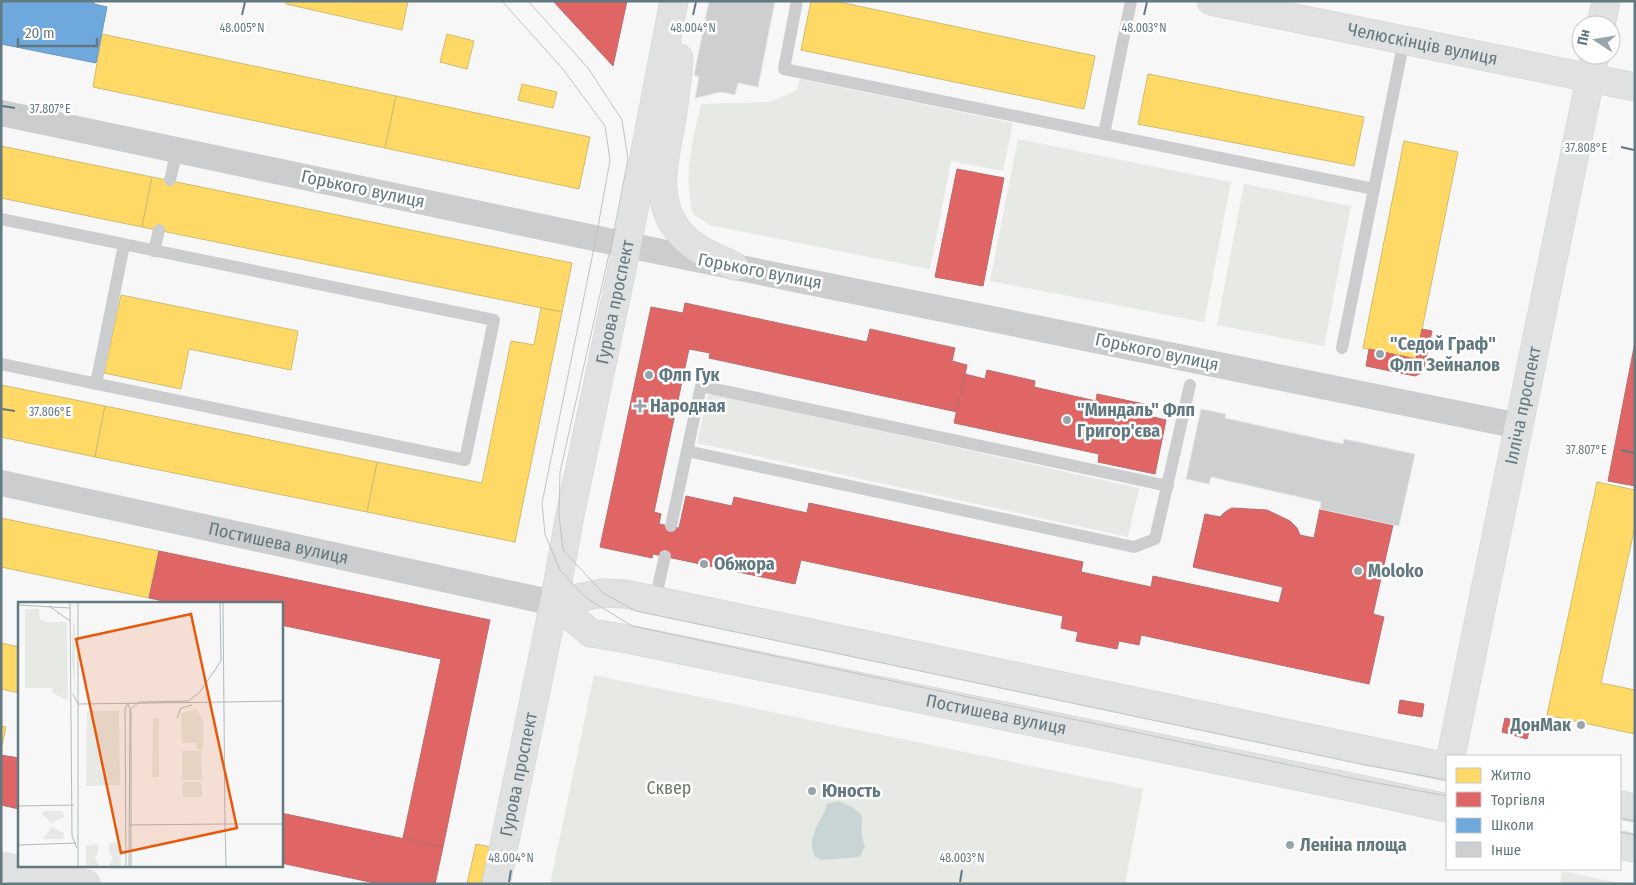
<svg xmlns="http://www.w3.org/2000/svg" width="1636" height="885" font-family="'Fira Sans Condensed',sans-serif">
<rect width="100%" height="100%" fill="#f7f7f7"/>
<g fill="#e6e9e4">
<path d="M 800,79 L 1013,123 L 1003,171 L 951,161 L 930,269 L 709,225 L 693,214 C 683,174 692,143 701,104 L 770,102 L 797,90 Z"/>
<polygon points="1018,139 1231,182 1204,322 990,281"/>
<polygon points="1244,184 1351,206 1324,346 1217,325"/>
<polygon points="708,393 1139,488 1128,537 697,443"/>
<polygon points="594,675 1143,789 1125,884 550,884"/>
<polygon points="1562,871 1624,884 1560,884"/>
</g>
<path fill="#c9d5d5" d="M 839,801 L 852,807 L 862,815 C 862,827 860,835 865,846 L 860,857 L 822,860 L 815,857 C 805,835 822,823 827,804 Z"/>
<g fill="#ffd966" stroke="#d0bc6e">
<polygon points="286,1 408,1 402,30 286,4"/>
<polygon points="811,1 834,1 1095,56 1084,109 801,50"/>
<polygon points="102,34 396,96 385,148 93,87"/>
<polygon points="447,34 474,41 467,69 440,62"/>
<polygon points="1148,74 1364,117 1354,166 1138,124"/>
<polygon points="522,84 557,92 553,108 518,100"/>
<polygon points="396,96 590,137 579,189 385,148"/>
<polygon points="1404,141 1458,152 1416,359 1363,348"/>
<polygon points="1,146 152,177 142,227 1,198"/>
<polygon points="152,177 572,263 562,312 142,227"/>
<polygon points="121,295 298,331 291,370 189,349 181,389 104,373"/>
<polygon points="541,308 562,312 515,542 367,512 377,462 482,483 511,341 534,345"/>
<polygon points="1,385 105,406 95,457 1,437"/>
<polygon points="105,406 377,462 367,512 95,457"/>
<polygon points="1597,482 1635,490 1635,526 1601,683 1635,690 1635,734 1547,715"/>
<polygon points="1,518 159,551 149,598 1,567"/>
<polygon points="1,643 19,647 19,693 1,689"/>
<polygon points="1,726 6,727 1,750"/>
<polygon points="476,844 490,847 481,884 467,884"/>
</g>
<g fill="#e06666" stroke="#ba6c6e">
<polygon points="553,1 627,1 613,66"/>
<polygon points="957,169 1004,178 983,286 935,277"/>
<polygon points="685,303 867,342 870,329 955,348 952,361 967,365 957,412 709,358 710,353 689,349 654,512 661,514 659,524 679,528 686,496 732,506 734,497 807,513 809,503 1083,562 1081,572 1151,587 1153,576 1279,603 1283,587 1193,567 1205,514 1220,517 1225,512 1232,508 1267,510 1290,521 1297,528 1300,535 1314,538 1320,509 1393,525 1373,614 1384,617 1369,684 1141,635 1139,645 1119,641 1117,649 1076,641 1078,632 1061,628 1063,616 801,560 795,584 653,554 652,558 600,547 651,307 683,313"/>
<polygon points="1422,329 1432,331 1423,372 1415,376 1366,366 1369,349 1416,359"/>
<polygon points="1635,342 1635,486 1608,481"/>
<polygon points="987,370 1035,381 1034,387 1096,401 1097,394 1144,404 1141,414 1166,420 1155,474 1098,462 1099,454 954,423 965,374 985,379"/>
<polygon points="159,551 490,620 443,847 403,838 441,659 281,625 281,604 177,604 149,598"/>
<polygon points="1400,700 1424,704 1422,717 1398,713"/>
<polygon points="1505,718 1531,724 1527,739 1502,732"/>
<polygon points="1,755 19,758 19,809 1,805"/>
<polygon points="281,813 443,847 435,884 379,884 281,863"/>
</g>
<polygon fill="#6fa8dc" stroke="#6b9ac1" points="1,1 94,1 94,4 107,7 96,63 1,44"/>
<g fill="#cdcfd0" stroke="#e6e6e6">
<polygon points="709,1 775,1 758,87 738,83 735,95 721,92 695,98 699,77 694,75"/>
<polygon points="1201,409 1226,414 1225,418 1343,444 1344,439 1415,454 1399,526 1320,509 1321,502 1211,477 1209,484 1186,479"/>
</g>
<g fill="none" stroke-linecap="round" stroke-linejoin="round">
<defs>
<g id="secondary">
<path id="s2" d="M 1211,1 L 1635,87"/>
<polyline points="1601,25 1606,1"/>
<path d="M 679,58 C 678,78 675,98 672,118 C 665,157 651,203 682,235 C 695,250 716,257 734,266"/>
<path id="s3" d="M 554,603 L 591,633 L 628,639 L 1360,789 L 1447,808"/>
<polyline points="554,603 603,593 625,594 1447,767"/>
<path id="s4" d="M 1451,756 L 1595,55"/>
<polyline points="1620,805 1635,808"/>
<polyline points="1620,845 1635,848"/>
<path id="s5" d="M 496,884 L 554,603 L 570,515 L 627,245 L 674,1"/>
</g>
<polyline id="primary" points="1,866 86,884"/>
</defs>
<use href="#secondary" stroke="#d3d4d5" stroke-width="29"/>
<use href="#primary" stroke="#d3d4d5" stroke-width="29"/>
<g stroke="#cccdce" stroke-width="12">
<polyline points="797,1 784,69 1374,189"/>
<polyline points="1104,134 1131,1"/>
<polyline points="170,180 177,150"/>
<polyline points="1,219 494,320 465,460 1,364"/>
<polyline points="154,251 159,230"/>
<polyline points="1342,348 1404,40"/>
<polyline points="96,384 124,245"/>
<polyline points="687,451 701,386 1168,486"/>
<polyline points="671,526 687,451 1134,547 1155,539 1190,385"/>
<polyline points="655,600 665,556"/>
</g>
<g stroke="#cccdce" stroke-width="26">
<polyline points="1,113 627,245 1519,426"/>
<path id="s1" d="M 1,483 L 554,603"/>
</g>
<use href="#secondary" stroke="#e0e1e1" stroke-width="28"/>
<use href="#primary" stroke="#e0e1e1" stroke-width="28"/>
<g stroke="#c1c3c4" stroke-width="1">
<polyline points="502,1 562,68 605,126 610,160 596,238 542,503 545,534 560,570 585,597 632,626 1361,780 1447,796"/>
<polyline points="528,1 588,68 622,120 628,159 612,241 560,472 559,515 563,550 603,593 636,611 1365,765 1447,780"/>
<polyline points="1620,818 1635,821"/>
<polyline points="1620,832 1635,835"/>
</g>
</g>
<path fill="none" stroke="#637981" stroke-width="2" d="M 242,15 L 245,2M 693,15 L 696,2M 1144,15 L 1147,2M 2,106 L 15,108M 1621,147 L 1634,150M 2,409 L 15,411M 1621,450 L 1634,453M 509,882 L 511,870M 960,882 L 962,870"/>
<g fill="#97a5aa" stroke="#fff" stroke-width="2">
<circle cx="1380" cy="354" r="5"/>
<circle cx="649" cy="375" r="5"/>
<path d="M637.5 398.5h5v5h5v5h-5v5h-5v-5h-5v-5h5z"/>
<circle cx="1067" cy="420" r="5"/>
<circle cx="704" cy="564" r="5"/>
<circle cx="1358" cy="571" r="5"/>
<circle cx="1581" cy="725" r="5"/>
<circle cx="812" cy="791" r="5"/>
<circle cx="1290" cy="845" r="5"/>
</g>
<g text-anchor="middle" stroke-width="5" stroke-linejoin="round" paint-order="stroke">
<g font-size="18" fill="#637981" stroke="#fff">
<text dy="6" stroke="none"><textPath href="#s2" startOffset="216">Челюскінців вулиця</textPath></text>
<text transform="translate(363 189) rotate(12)" y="6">Горького вулиця</text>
<text transform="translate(760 271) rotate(11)" y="6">Горького вулиця</text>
<text dy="6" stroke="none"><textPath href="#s5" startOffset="594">Гурова проспект</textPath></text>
<text transform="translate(1157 352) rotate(12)" y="6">Горького вулиця</text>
<text dy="6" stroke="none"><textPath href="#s4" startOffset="358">Ілліча проспект</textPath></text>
<text dy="6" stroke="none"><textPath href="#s1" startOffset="284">Постишева вулиця</textPath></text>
<text dy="6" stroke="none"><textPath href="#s3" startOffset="461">Постишева вулиця</textPath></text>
<text dy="6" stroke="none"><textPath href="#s5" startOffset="112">Гурова проспект</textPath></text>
</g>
<g font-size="18" font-weight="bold" fill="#637981" stroke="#fff" text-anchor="start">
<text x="1390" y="350">"Седой Граф"<tspan x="1390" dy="21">Флп Зейналов</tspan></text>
<text x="659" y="381">Флп Гук</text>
<text x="650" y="412">Народная</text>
<text x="1077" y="416">"Миндаль" Флп<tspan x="1077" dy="21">Григор'єва</tspan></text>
<text x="714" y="570">Обжора</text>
<text x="1368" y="577">Moloko</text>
<text x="1571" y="731" text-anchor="end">ДонМак</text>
<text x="822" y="797">Юность</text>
<text x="1300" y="851">Леніна площа</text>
</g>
<g font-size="18" fill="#697962" stroke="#fff">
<text x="669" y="794">Сквер</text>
</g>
</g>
<g transform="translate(18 602)">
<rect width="265" height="265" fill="#f7f7f7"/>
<path d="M 7,7 L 21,7 L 22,17 L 28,20 L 49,20 L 50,96 L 47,98 L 35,91 L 34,86 L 7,86 ZM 55,20 L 57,22 L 57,93 L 54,57 ZM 179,107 L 185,119 L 185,148 L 179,148 L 178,141 L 164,141 L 163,111 ZM 69,109 L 101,109 L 102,183 L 68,184 ZM 135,116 L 141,116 L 141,175 L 134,175 ZM 164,149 L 183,149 L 184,178 L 164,178 ZM 164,180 L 184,180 L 184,195 L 165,195 ZM 26,209 L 44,209 L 46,215 L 33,221 L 24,212 ZM 34,225 L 46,231 L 45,237 L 25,237 ZM 91,241 L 103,241 L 103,265 L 91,265 L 95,255 L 91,251 ZM 80,242 L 80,251 L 77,255 L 81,265 L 68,265 L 68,244 Z" fill="#e6e9e4"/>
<path fill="none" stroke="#afbabd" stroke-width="1" d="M 52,0 L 54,234 L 59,246M 205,0 L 207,222 L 265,222M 0,3 L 52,6M 31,4 L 52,19M 55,92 L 60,102 L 206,100M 206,100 L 265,99M 110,101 L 113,110 L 113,265M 159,116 L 163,106 L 174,103M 0,204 L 56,203M 111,223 L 207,222 L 208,265M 0,243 L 58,241M 60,265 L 60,0M 108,265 L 107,107 L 110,101M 111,265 L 112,108 L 121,100 L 170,99 L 181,91 L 203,59 L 202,0"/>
<path fill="#e8590c" fill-opacity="0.15" stroke="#e8590c" stroke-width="2.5" d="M 173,12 L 219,226 L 103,251 L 58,37 Z"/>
<rect width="265" height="265" fill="none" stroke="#637981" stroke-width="2.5"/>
</g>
<g font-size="12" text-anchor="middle" fill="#637981" stroke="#fff" stroke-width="5" stroke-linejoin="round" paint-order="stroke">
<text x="242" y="32">48.005°N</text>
<text x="693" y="32">48.004°N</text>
<text x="1144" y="32">48.003°N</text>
<text x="50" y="113">37.807°E</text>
<text x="1586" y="152">37.808°E</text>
<text x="50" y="416">37.806°E</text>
<text x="1586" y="454">37.807°E</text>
<text x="511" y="862">48.004°N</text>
<text x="962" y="862">48.003°N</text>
</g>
<rect width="1636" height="885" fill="none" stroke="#637981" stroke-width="5"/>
<rect x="1446" y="755" width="175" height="115" fill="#ffffff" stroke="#c1c9cd"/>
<rect x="1456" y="768" width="25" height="15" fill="#ffd966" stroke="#c1c9cd"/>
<text x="1491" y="780" font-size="15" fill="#637981">Житло</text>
<rect x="1456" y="792" width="25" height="15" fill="#e06666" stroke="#c1c9cd"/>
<text x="1491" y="805" font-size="15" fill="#637981">Торгівля</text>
<rect x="1456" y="818" width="25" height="15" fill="#6fa8dc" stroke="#c1c9cd"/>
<text x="1491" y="830" font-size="15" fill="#637981">Школи</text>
<rect x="1456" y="842" width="25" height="15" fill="#cdcfd0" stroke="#c1c9cd"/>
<text x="1491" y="855" font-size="15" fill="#637981">Інше</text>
<g transform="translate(1596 40) rotate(282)"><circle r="24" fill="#ffffff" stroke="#c1c9cd"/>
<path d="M0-4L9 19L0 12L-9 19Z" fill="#97a5aa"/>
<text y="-8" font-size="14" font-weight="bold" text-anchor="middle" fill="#637981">Пн</text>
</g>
<path d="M18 38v8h79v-8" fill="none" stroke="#637981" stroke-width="2.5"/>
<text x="25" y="38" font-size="15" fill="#637981" stroke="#ffffff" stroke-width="4" paint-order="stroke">20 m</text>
</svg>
